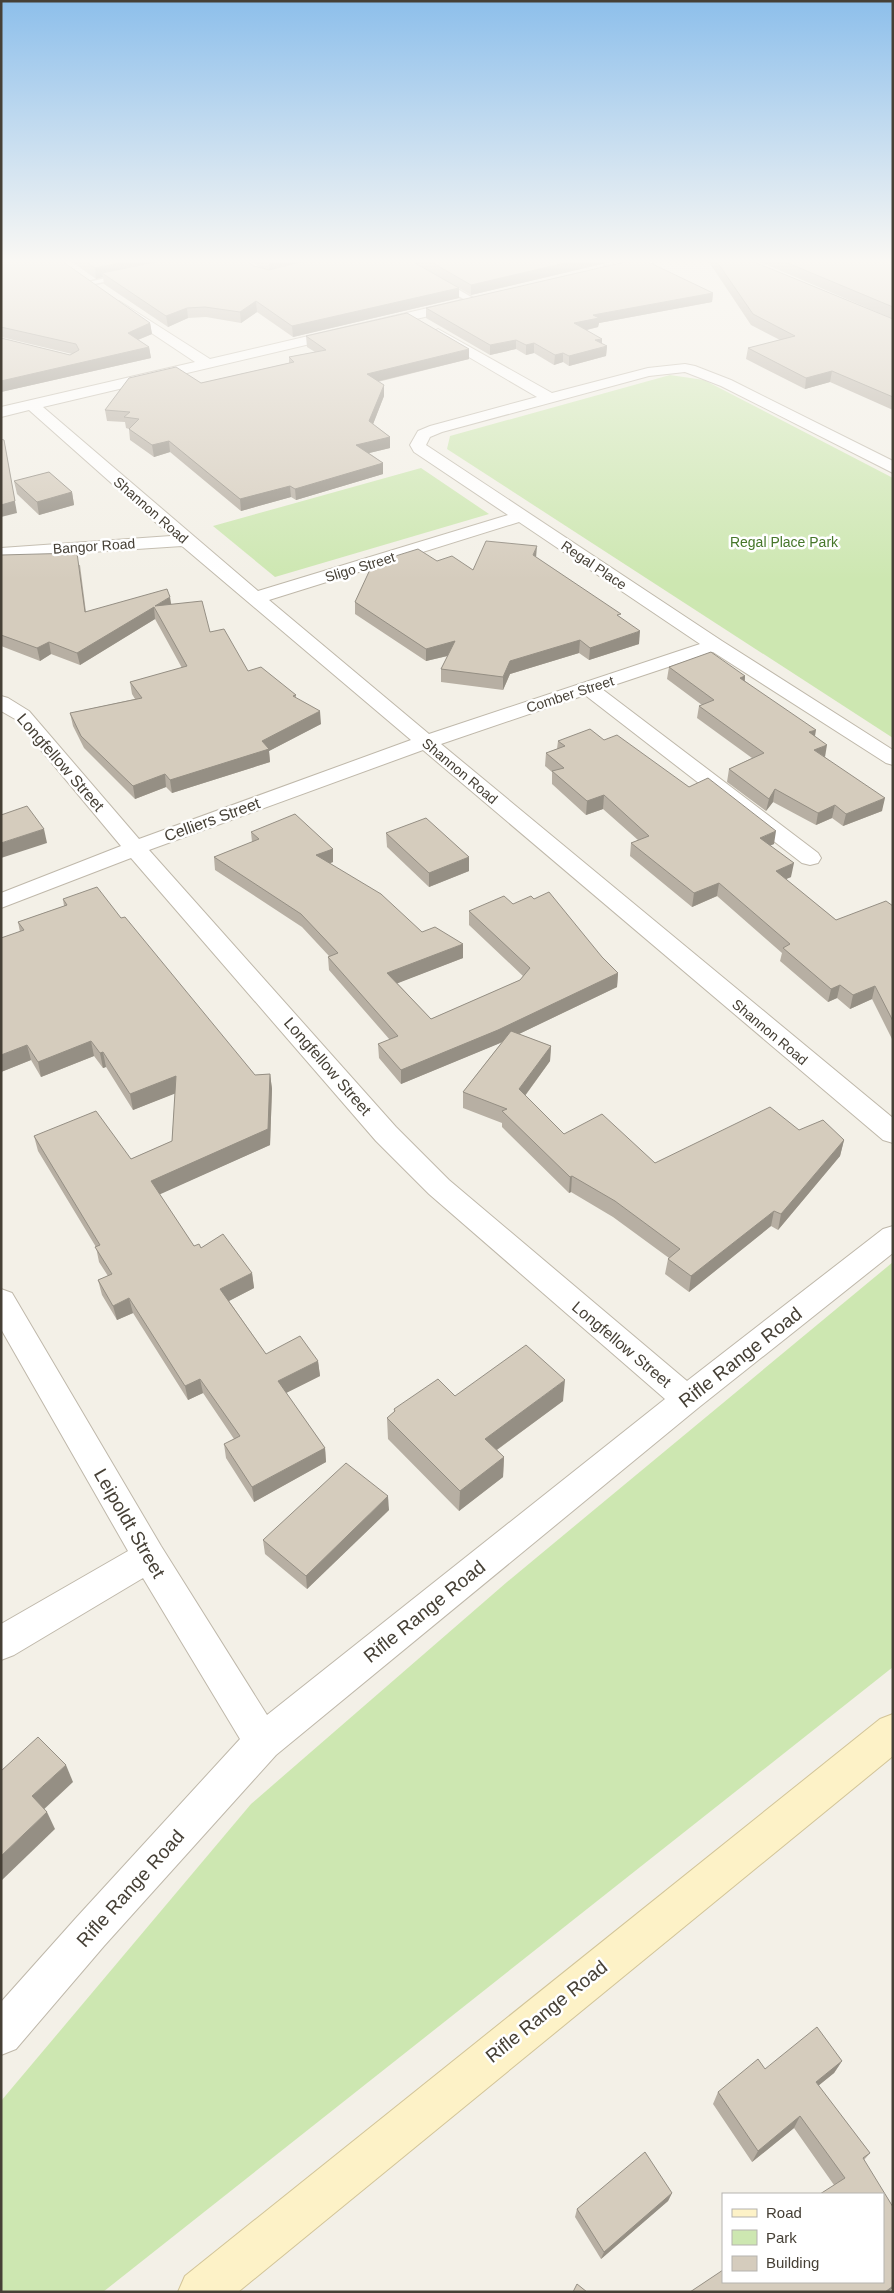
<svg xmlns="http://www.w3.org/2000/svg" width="894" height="2293" font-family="Helvetica,sans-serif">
<rect width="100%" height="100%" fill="#f3f0e7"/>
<g fill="#cde7b1">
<polygon points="670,375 704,380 893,478 893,738 447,449 450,436"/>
<polygon points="421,468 489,514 275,577 213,526"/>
<polygon points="893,1262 893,1667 103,2292 1,2292 1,2101 251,1804 507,1582"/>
</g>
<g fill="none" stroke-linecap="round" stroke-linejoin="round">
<defs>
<g id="service">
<polygon points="126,273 130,275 129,277 89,285 85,283"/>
<polygon points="436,280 442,280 478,301 471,303 436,284"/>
</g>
<g id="minor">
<polygon points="634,259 657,259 656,262 609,273 602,269 604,266"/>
<path d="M 462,300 L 469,304 L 467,307 L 43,407 L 258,591 L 508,515 L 414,452 L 410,445 L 418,431 L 430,426 L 537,397 L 433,336 L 431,333 L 438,329 L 552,393 L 648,368 L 685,364 L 695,366 L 731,380 L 893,461 L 893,473 L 721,386 L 685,372 L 649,376 L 442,432 L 430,437 L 426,445 L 722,641 L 893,750 L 893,765 L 886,763 L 713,652 L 602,689 L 818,853 L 821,858 L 818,863 L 810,865 L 802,863 L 585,695 L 441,744 L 893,1118 L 893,1143 L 883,1140 L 423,750 L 149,850 L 396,1127 L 449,1180 L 687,1381 L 883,1229 L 893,1226 L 893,1253 L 698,1408 L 276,1755 L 104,1946 L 16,2049 L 1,2055 L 1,2002 L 76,1918 L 240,1739 L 143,1578 L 14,1655 L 1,1660 L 1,1624 L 128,1551 L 1,1329 L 1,1289 L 12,1293 L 161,1546 L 267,1715 L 665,1399 L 429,1194 L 376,1141 L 131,858 L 1,908 L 1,893 L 121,846 L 15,719 L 1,711 L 1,696 L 8,698 L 29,711 L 139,839 L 411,740 L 182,546 L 1,558 L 1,548 L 171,536 L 29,410 L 1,417 L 1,407 L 195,362 L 114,308 L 112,305 L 119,301 L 210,359 ZM 519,522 L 700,644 L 429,734 L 269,600 Z"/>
</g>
<polygon id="secondary" points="893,1714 893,1756 238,2292 178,2292 185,2276 880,1719"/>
</defs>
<use href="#service" stroke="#bfb8aa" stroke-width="3"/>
<use href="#minor" stroke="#bfb8aa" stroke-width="2"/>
<use href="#secondary" stroke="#d2c498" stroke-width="2"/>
<use href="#service" fill="#fff" fill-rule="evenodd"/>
<use href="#minor" fill="#fff" fill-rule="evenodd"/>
<use href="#secondary" fill="#fdf2c7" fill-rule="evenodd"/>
</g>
<g fill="#b7afa3">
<polygon points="1,259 150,323 152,334 138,340 149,347 151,358 1,392 1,338 70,355 72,354 1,337"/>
<polygon points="68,259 244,259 254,266 262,268 246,259 623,259 471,295 459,288 459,298 293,337 257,312 241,323 206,317 188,318 168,327 104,284 103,277 96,279"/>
<polygon points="707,259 747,259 893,319 893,410 830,382 805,389 746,359 748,348 780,340 751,325"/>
<polygon points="753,259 893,259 893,319"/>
<polygon points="713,293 712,302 599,323 598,327 587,330 602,344 607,346 606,356 569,366 563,362 554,365 534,353 526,355 516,349 490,355 426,318 426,308"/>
<polygon points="306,336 469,359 378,382 384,385 384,396 373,424 390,437 390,448 369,453 383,463 383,474 296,500 291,497 241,511 170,452 154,457 130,440 129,429 126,428 125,422 107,421 105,410 201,383 289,363 289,357 315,352 307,347"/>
<polygon points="14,481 72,492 74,505 39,515 17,494"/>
<polygon points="1,555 80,565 86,612 171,604 210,632 248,671 296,695 296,698 321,724 269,751 270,762 172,793 166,787 135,799 84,748 73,726 70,713 135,699 132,694 130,682 182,668 155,619 80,665 51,654 40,661 1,646"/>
<polygon points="536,557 621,618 639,644 589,660 579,653 510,674 503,690 441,682 441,669 448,656 426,661 355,614 355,602 437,561 473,570"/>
<polygon points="669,667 745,676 745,681 815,736 825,757 882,811 843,826 832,818 816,825 773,802 766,811 727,782 729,769 752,758 697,718 699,706 702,705 667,679"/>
<polygon points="604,740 689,787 774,844 770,845 791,877 785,879 836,920 893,906 893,1041 872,999 850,1009 837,998 828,1002 780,961 782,953 717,896 692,907 630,856 631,843 638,840 603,809 586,815 552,784 552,772 545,766 546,753 557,749 558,741"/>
<polygon points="251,832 333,849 333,862 330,863 422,932 463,958 397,983 431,1019 520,980 523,976 469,925 469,911 513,904 602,957 618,973 617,987 519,1034 551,1046 550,1061 525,1096 564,1134 655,1163 799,1130 844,1140 840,1156 778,1230 771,1226 689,1292 665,1274 668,1259 669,1258 613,1217 571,1192 569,1193 502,1127 502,1123 463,1108 463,1092 502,1042 401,1084 379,1058 378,1044 390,1040 329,970 328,957 329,956 302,927 215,870 214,857 252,842"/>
<polygon points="386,833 469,871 429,887 387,847"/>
<polygon points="63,899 121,918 255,1075 270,1074 272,1089 270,1145 159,1194 194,1246 201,1248 252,1273 254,1288 229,1301 266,1354 318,1361 320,1376 286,1393 325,1448 326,1462 254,1502 226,1458 224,1444 234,1439 203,1393 188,1400 133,1313 117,1320 102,1295 98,1280 108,1276 99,1262 96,1247 38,1151 34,1136 131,1159 172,1141 175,1093 133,1110 106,1067 103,1068 94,1056 41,1077 31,1060 1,1072 20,932 18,922 64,906"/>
<polygon points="455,1396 563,1401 497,1450 504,1457 503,1477 459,1511 388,1439 387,1418 394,1412 394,1409"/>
<polygon points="389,1510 307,1589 265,1554 263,1540"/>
<polygon points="842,2061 834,2073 818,2086 870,2153 864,2160 888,2292 723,2282 834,2185 794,2128 752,2162 713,2104 718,2092 765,2069"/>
<polygon points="672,2193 668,2201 601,2259 575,2217 577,2209"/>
</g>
<g fill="#958f84">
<polygon points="137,259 185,259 102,273 103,277 96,279 95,268"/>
<polygon points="280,259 324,259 269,272 269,262"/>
<polygon points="582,259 623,259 471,295 471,285"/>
<polygon points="459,288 459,298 293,337 292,326"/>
<polygon points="713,293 712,302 599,323 598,327 574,333 574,323 593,315"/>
<polygon points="256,301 257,312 241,323 240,312"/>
<polygon points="187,308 188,318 168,327 166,316"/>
<polygon points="150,323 152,334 130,343 128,333"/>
<polygon points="602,339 602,348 607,346 606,356 569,366 569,356 595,340"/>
<polygon points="516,340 516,349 490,355 490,345"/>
<polygon points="534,343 534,353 526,355 526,345"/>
<polygon points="149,347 151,358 1,392 1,381"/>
<polygon points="469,349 469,359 367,384 367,374"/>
<polygon points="563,353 563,362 554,365 555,355"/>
<polygon points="832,371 830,382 805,389 806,378"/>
<polygon points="384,385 384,396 370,432 369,421"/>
<polygon points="390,437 390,448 357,456 356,445"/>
<polygon points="4,440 17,513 1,517 1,505"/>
<polygon points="169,441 170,452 154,457 152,445"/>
<polygon points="383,463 383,474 296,500 295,489"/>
<polygon points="290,486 291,497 241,511 240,499"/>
<polygon points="72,492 74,505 39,515 37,502"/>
<polygon points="537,546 536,558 533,555"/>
<polygon points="170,597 172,609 155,606"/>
<polygon points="154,607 155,619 80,665 77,653"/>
<polygon points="640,631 639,644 589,660 590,648"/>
<polygon points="580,640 579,653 510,674 503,690 503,677 510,661"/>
<polygon points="455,641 455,654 426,661 426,649"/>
<polygon points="49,642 51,654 40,661 37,648"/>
<polygon points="745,676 744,688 740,678"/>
<polygon points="320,711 321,724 269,751 270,762 172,793 170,780 262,741"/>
<polygon points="816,730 814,742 809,732"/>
<polygon points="827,745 825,757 814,750"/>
<polygon points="165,774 166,787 135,799 133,786"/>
<polygon points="775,789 773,802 766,811 769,799"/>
<polygon points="604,795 603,809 586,815 587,801"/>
<polygon points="885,798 882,811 843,826 846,814"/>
<polygon points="835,805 832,818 816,825 818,813"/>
<polygon points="44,829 47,843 1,858 1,843"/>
<polygon points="776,831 774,844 758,851 760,838"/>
<polygon points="333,849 333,862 317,868 316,855"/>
<polygon points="469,857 469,871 429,887 429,873"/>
<polygon points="794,863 791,877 773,885 776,871"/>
<polygon points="719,883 717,896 692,907 694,893"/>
<polygon points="463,944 463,958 388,987 387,973"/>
<polygon points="618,973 617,987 498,1044 401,1084 401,1070"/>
<polygon points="840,985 837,998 828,1002 831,989"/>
<polygon points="875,986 872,999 850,1009 853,995"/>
<polygon points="91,1041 94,1056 41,1077 38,1062"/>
<polygon points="27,1045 31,1060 1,1072 1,1055"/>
<polygon points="551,1046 550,1061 518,1105 519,1089"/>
<polygon points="103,1052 106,1067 103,1068 100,1053"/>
<polygon points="270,1074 272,1089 270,1145 154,1197 151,1181"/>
<polygon points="176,1076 179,1092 133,1110 130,1094"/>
<polygon points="844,1140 840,1156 778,1230 781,1214"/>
<polygon points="572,1176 571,1192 569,1193 570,1177"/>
<polygon points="774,1211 771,1226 689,1292 691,1276"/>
<polygon points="252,1273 254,1288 223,1304 220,1289"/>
<polygon points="129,1298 133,1313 117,1320 113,1306"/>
<polygon points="318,1361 320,1376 280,1396 278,1381"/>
<polygon points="200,1379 203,1393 188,1400 185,1386"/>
<polygon points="565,1380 563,1401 484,1459 485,1439"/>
<polygon points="325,1448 326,1462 254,1502 252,1487"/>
<polygon points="504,1457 503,1477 459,1511 460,1491"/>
<polygon points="388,1496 389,1510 307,1589 306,1576"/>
<polygon points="66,1765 73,1782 40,1813 32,1796"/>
<polygon points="47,1812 55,1829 1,1881 1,1856"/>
<polygon points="842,2061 834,2073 808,2094 816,2082"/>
<polygon points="800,2116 794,2128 752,2162 758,2151"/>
<polygon points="672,2193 668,2201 601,2259 604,2252"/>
<polygon points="893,2286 893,2288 888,2292 885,2292"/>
</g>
<g fill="#d5ccbd" stroke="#958f84">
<polygon points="1,259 59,259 150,323 128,333 149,347 1,381 1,338 70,355 79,350 76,344 1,327"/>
<polygon points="81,259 137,259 95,268"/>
<polygon points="170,259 244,259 254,266 269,270 313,259 408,259 459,288 292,326 256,301 240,312 205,307 187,308 166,316 102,273"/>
<polygon points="264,259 280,259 269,262"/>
<polygon points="426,259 582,259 471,285"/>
<polygon points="638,259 642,259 713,293 593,315 599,318 574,323 602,339 595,340 607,346 569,356 563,353 555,355 534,343 526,345 516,340 490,345 426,308"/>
<polygon points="715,259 747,259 893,319 893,397 832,371 806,378 748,348 795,336 753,314"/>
<polygon points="778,259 893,259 893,307"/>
<polygon points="407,313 469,349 367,374 384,385 369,421 390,437 356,445 383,463 295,489 290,486 240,499 169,441 152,445 129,429 139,419 124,417 130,412 105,410 129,378 176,367 201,383 294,362 289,357 326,350 306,336"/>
<polygon points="1,439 4,440 15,501 1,505"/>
<polygon points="49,472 72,492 37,502 14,481"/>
<polygon points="486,541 537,546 533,555 621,614 617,615 640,631 590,648 580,640 510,661 503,677 441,669 455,641 426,649 355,602 373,563 418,549 437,561 452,556 473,570"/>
<polygon points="77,553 85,612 167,589 170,597 155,606 202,601 210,632 224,629 248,671 261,667 296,695 293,696 320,711 262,741 269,749 170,780 165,774 133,786 81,736 70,713 142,698 130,682 187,666 154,607 77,653 49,642 37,648 1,635 1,555"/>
<polygon points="711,652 745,676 740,678 816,730 809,732 827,745 814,750 885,798 846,814 835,805 818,813 775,789 769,799 729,769 764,753 699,706 714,700 669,667"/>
<polygon points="590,729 604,740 617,735 689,787 708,778 776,831 760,838 794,863 776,871 836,920 886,901 893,906 893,1021 875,986 853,995 840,985 831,989 783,948 790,944 719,883 694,893 631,843 649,836 604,795 587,801 552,771 564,768 546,753 565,746 558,741"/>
<polygon points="27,806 44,829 1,843 1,815"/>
<polygon points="295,814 333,849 316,855 381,894 422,932 435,927 463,944 387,973 431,1019 520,980 530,968 469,911 504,896 513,904 531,896 534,899 549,892 602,957 618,973 498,1030 401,1070 378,1044 398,1036 328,957 338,953 301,914 214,857 259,839 251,832"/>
<polygon points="426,818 469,857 429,873 386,833"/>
<polygon points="97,887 121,918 125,917 255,1075 270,1074 268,1129 151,1181 194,1246 199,1244 201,1248 223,1234 252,1273 220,1289 266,1354 300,1336 318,1361 278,1381 325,1448 252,1487 224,1444 240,1436 200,1379 185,1386 129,1298 113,1306 98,1280 112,1274 95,1247 100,1245 34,1136 96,1111 131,1159 172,1141 176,1076 130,1094 103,1052 100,1053 91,1041 38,1062 27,1045 1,1055 1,938 24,930 18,922 67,905 63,899"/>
<polygon points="511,1031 551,1046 519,1089 564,1134 602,1114 655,1163 770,1107 799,1130 823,1120 844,1140 781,1214 774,1211 691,1276 668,1259 680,1249 615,1201 572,1176 570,1177 502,1111 507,1109 463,1092"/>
<polygon points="526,1345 565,1380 485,1439 504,1457 460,1491 387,1418 395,1411 394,1409 438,1379 455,1396"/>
<polygon points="346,1463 388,1496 306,1576 263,1540"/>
<polygon points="38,1737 66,1765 32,1796 47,1812 1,1856 1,1771"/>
<polygon points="817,2027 842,2061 816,2082 870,2153 863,2158 893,2207 893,2286 885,2292 690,2292 723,2270 723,2282 883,2282 883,2194 820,2194 845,2178 800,2116 758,2151 718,2092 758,2059 765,2069"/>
<polygon points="645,2152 672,2193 604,2252 577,2209"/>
<polygon points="577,2284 587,2292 573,2292"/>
</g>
<linearGradient id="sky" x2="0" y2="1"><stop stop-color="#8dbfeb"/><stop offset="0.45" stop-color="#faf8f4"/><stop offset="1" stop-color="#faf8f4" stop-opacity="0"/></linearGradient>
<rect width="894" height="580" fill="url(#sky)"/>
<g text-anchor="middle" stroke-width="5" stroke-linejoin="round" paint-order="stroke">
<g font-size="14" fill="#464036" stroke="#fff">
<text transform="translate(151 510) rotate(41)" y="5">Shannon Road</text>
<text transform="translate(94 546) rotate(-4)" y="5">Bangor Road</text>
<text transform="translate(594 565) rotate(34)" y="5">Regal Place</text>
<text transform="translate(360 567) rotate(-17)" y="5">Sligo Street</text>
<text transform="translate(570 694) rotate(-18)" y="5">Comber Street</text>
<text transform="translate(460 771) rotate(40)" y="5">Shannon Road</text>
<text transform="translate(770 1032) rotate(40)" y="5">Shannon Road</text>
</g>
<g font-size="14" fill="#46772a" stroke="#fff">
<text x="784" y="547">Regal Place Park</text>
</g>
<g font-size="16" fill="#464036" stroke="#fff">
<text transform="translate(61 762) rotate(49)" y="6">Longfellow Street</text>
<text transform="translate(212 819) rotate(-20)" y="6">Celliers Street</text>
<text transform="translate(328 1066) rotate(49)" y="6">Longfellow Street</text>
<text transform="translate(622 1344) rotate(40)" y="6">Longfellow Street</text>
</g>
<g font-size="19" fill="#464036" stroke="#fff">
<text transform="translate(740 1357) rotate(-38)" y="7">Rifle Range Road</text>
<text transform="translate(130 1523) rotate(60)" y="7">Leipoldt Street</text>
<text transform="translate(424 1611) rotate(-39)" y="7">Rifle Range Road</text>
<text transform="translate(130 1888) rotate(-48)" y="7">Rifle Range Road</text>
<text transform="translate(546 2011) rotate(-39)" y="7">Rifle Range Road</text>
</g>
</g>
<rect width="894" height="2293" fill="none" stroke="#464036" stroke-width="5"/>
<rect x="722" y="2193" width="162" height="90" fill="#ffffff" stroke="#b5b3af"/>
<rect x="732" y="2209" width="25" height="8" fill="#fdf2c7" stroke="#b5b3af"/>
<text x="766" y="2218" font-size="15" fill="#464036">Road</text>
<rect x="732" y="2230" width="25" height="15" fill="#cde7b1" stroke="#b5b3af"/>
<text x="766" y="2243" font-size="15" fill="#464036">Park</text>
<rect x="732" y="2256" width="25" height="15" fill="#d5ccbd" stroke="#b5b3af"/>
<text x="766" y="2268" font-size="15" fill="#464036">Building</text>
</svg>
